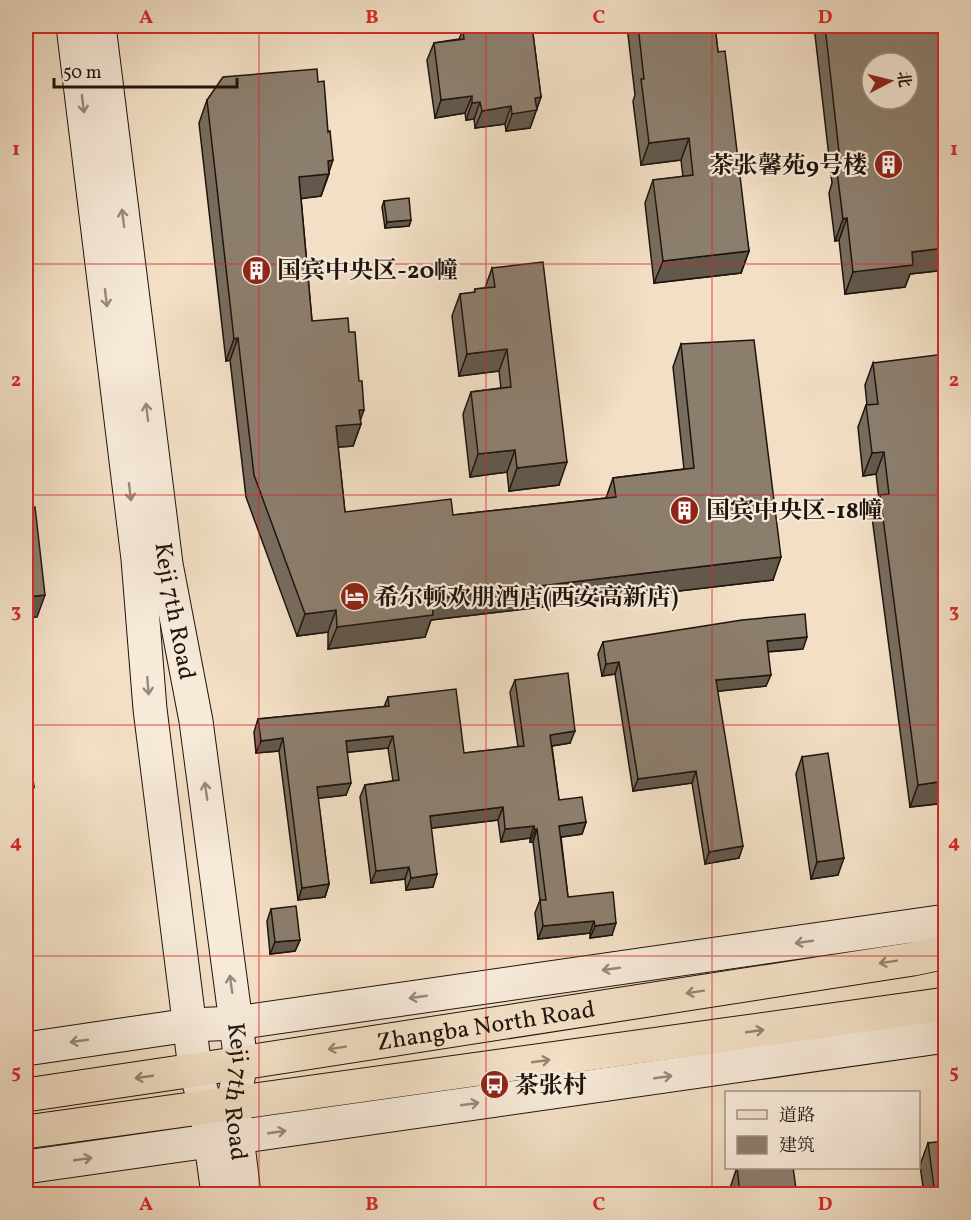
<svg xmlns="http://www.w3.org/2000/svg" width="971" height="1220" font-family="Vollkorn,'Noto Serif SC',serif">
<rect width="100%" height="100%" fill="#f2dfc5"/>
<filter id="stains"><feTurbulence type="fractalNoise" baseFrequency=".00333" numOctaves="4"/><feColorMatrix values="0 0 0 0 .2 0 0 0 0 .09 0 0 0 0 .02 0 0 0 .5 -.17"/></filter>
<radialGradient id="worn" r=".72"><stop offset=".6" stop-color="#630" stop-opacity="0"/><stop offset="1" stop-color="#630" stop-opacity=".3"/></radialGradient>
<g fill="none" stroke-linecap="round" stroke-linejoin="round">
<defs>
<g id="secondary">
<polyline points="73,26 138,559 150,709 195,1069 206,1107 218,1194"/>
<path id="s1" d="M 99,26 L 166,564 L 196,721 L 236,1023 L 241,1063 L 233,1104 L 244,1194"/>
<polyline points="26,1049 190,1025 236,1023 946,921"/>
<polyline points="26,1167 946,1036"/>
</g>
<g id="primary">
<path id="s2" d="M 26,1095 L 241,1063 L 913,959 L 946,952"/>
<polyline points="26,1132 946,1004"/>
</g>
</defs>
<use href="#secondary" stroke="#1e140e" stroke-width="35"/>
<use href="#primary" stroke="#1e140e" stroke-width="35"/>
<use href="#secondary" stroke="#f7ead9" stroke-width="33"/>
<use href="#primary" stroke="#f2dfc5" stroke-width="33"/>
</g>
<g fill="#786c5e" stroke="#1e140e" stroke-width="1.5">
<polygon points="468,26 532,26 541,97 530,128 506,131 505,124 475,128 474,119 466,120 465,113 435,118 427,60 434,43 459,39 463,30 466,30"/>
<polygon points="627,26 715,26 718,52 749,251 741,273 654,283 645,203 653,180 683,177 681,160 641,165 633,101 635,95"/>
<polygon points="814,26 939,26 945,88 945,270 910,274 905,287 845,294 839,240 835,241 829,193 832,183"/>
<polygon points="207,100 329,172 329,174 321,196 301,198 312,321 360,421 361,424 353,446 338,447 345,512 453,515 606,498 613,478 684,469 673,367 681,344 773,580 431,620 425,637 328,649 328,632 297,636 246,497 230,360 226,361 199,123"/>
<polygon points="384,201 411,220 409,226 385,228 382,207"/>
<polygon points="492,268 559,485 509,491 507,472 470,477 463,414 471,392 501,388 499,371 459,376 452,316 460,294 474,293 475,289 485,288"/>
<polygon points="873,363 945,803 910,807 872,517 879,499 876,474 863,476 858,427 866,405 867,405 865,385"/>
<polygon points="603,642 803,649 768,652 766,686 717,691 739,858 705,864 692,783 633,791 615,674 602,676 598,654"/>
<polygon points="515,680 570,743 552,746 559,800 586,822 582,834 561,837 568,897 612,935 590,938 590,933 538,939 535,913 540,900 533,842 530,842 530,838 501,842 498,820 431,828 433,887 406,890 405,879 371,883 360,797 365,785 393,781 388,748 347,752 346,795 318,798 329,884 325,897 298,900 279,751 256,753 254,732 258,719 384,707 388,697 464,753 518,747 510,692"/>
<polygon points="802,757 838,875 811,879 796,774"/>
<polygon points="271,909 300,940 295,951 270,954 267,921"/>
<polygon points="928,1143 945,1194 924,1194 920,1165"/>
<polygon points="737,1167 796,1189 808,1194 730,1194 730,1188"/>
</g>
<g fill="#62584c" stroke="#1e140e" stroke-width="1.5">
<polygon points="472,96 465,113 435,118 441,100"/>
<polygon points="541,97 530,128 506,131 512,114 535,98"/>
<polygon points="480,102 474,119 466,120 472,103"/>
<polygon points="511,106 505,124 475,128 482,111"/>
<polygon points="689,138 681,160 641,165 649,143"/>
<polygon points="333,160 321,196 291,200 299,177 328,161"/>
<polygon points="847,218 839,240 835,241 843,219"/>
<polygon points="411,220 409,226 385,228 387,222"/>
<polygon points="945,248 945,270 910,274 905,287 845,294 853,272 912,252"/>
<polygon points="749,251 741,273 654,283 663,261"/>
<polygon points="238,338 230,360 226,361 234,339"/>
<polygon points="507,349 499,371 459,376 467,354"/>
<polygon points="359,410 364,410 359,424 361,424 353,446 328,448 336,426"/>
<polygon points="515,450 507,472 470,477 478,454"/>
<polygon points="884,452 876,474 863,476 872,453"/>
<polygon points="26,457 29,457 26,466"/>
<polygon points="567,462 559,485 509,491 517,468"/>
<polygon points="781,557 773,580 431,620 425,637 328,649 337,627 432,599"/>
<polygon points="45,595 37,617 26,618 26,597"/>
<polygon points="336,610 328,632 297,636 305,614"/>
<polygon points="807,637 803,649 763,652 767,641"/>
<polygon points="619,662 615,674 602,676 606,664"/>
<polygon points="771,675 766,686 711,692 716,680"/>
<polygon points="575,731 570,743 545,747 550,735"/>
<polygon points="393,736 388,748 341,753 346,741"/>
<polygon points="283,738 279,751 256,753 261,741"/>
<polygon points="696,771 692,783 633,791 638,779"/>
<polygon points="945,781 945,803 910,807 918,785"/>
<polygon points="351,783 346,795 312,799 317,787"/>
<polygon points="34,787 26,808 26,788"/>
<polygon points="503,807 498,820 425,829 430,816"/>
<polygon points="586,822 582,834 555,838 559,826"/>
<polygon points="534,826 530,838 501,842 505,829"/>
<polygon points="537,829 533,842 530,842 535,830"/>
<polygon points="26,830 30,830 26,842"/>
<polygon points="743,846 739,858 705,864 709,852"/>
<polygon points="844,858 838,875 811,879 817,862"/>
<polygon points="409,867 405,879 371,883 376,871"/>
<polygon points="437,874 433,887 406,890 411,878"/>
<polygon points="329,884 325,897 298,900 302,888"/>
<polygon points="594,921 590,933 538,939 543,926"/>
<polygon points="616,923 612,935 590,938 595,926"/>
<polygon points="300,940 295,951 270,954 275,942"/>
</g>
<g fill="#8c7e6d" stroke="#1e140e" stroke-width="1.5" fill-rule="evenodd">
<polygon points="469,26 532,26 541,97 535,98 537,110 512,114 511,106 482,111 480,102 472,103 472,96 441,100 434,43 464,39 463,30 470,29"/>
<polygon points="638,26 715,26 718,52 725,51 749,251 663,261 653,180 693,175 689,138 649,143 641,79 644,79"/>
<path d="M 825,26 L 939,26 L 945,88 L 945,248 L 912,252 L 913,265 L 853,272 L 847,218 L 843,219 L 837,171 L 841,170 ZM 872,63 L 908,63 L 908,99 L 872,99 Z"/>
<polygon points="317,69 318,82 324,81 328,132 330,131 333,160 328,161 329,174 299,177 312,321 348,318 349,332 355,332 359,381 362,381 364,410 359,410 361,424 336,426 345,512 451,499 453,515 616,497 613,478 694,468 681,344 754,340 781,557 432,599 433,615 337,627 336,610 305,614 254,475 238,338 234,339 207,100 223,77"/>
<polygon points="409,198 411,220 387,222 384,201"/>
<polygon points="543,262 567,462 517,468 515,450 478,454 471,392 511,387 507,349 467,354 460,294 475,292 475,289 495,287 492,268"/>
<polygon points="945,354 945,781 918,785 880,495 889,494 884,452 872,453 866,405 878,404 873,363"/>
<polygon points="26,431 29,457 26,457"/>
<polygon points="26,491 28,508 35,507 45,595 26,597"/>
<polygon points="805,614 807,637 767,641 771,675 716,680 743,846 709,852 696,771 638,779 619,662 606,664 603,642 742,620"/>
<polygon points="568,673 575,731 550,735 559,800 582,797 586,822 559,826 568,897 613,892 616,923 595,926 594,921 543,926 540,900 546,900 537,829 535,830 534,826 505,829 503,807 430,816 437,874 411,878 409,867 376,871 365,785 399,780 393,736 346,741 351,783 317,787 329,884 302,888 283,738 261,741 258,719 389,706 388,697 456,689 464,753 524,746 515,680"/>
<polygon points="828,753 844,858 817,862 802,757"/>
<polygon points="30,755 34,787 26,788 26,756"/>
<polygon points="26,794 30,830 26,830"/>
<polygon points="296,906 300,940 275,942 271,909"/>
<polygon points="945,1141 945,1194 935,1194 928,1143"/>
<polygon points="737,1167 793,1167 796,1189 807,1188 808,1194 740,1194"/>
<polygon points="569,1190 569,1194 592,1191 592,1194 538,1194 538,1193"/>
<polygon points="442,1192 442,1194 422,1194"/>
</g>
<defs><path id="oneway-shaft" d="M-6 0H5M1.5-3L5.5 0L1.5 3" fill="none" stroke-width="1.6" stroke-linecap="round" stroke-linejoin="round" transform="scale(1.5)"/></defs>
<g stroke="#958a7e">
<use href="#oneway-shaft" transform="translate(83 104) rotate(83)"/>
<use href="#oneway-shaft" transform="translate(123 218) rotate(-97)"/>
<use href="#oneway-shaft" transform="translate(106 298) rotate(83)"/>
<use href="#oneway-shaft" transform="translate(147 412) rotate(-97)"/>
<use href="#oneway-shaft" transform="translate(130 492) rotate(83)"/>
<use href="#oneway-shaft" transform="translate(148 686) rotate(85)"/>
<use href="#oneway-shaft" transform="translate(206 791) rotate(-98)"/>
<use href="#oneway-shaft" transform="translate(804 942) rotate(172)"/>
<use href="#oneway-shaft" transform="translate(611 969) rotate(172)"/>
<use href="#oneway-shaft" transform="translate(231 984) rotate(-98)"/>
<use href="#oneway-shaft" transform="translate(418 997) rotate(172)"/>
<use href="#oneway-shaft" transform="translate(79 1041) rotate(172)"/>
<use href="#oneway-shaft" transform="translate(663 1077) rotate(-8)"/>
<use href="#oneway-shaft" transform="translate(470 1104) rotate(-8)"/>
<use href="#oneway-shaft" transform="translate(277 1132) rotate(-8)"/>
<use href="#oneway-shaft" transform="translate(83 1159) rotate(-8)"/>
</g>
<g stroke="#938473">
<use href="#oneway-shaft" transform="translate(888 962) rotate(171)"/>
<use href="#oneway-shaft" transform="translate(695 992) rotate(171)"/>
<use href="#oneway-shaft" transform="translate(755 1031) rotate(-8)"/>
<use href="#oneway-shaft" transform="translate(337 1048) rotate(171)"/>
<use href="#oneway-shaft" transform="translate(541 1061) rotate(-8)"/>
<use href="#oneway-shaft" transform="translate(144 1077) rotate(172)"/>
</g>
<path fill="none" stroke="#d62828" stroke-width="1.5" stroke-opacity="0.55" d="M 259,26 L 259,1194M 486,26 L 486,1194M 712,26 L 712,1194M 26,264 L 946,264M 26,495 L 946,495M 26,725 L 946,725M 26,956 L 946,956"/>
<defs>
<symbol id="building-disc" viewBox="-11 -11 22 22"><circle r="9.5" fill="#8f2418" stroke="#f7ead9"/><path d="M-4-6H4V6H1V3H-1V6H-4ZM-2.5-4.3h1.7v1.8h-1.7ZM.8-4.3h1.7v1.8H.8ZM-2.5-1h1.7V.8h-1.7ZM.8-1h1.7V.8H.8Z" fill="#fff"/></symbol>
<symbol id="hotel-disc" viewBox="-11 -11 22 22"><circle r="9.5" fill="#8f2418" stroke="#f7ead9"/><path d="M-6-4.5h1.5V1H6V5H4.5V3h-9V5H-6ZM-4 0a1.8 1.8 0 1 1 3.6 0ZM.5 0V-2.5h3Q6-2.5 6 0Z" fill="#fff"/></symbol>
<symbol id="bus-disc" viewBox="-11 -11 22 22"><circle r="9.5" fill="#8f2418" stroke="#f7ead9"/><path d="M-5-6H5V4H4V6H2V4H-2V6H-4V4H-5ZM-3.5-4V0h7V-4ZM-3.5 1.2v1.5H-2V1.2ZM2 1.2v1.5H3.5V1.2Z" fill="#fff"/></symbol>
</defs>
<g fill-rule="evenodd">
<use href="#building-disc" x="872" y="148" width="33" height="33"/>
<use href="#building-disc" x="240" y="254" width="33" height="33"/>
<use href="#building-disc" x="668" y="494" width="33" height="33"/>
<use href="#hotel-disc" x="338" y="580" width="33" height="33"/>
<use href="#bus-disc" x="478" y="1068" width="33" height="33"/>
</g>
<g text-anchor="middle" stroke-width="4.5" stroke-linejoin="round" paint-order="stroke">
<g font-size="24" font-weight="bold" fill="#1e140e" stroke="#f7ead9" text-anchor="start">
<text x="867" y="173" text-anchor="end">茶张馨苑9号楼</text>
<text x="277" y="278">国宾中央区-20幢</text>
<text x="706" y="518">国宾中央区-18幢</text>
<text x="375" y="605">希尔顿欢朋酒店(西安高新店)</text>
<text x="515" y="1093">茶张村</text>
</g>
<g font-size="24" fill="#1e140e" stroke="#f7ead9">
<text dy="8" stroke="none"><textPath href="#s1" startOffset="590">Keji 7th Road</textPath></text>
<text dy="8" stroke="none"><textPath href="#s2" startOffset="465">Zhangba North Road</textPath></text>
<text dy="8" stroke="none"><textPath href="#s1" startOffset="1076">Keji 7th Road</textPath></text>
</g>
</g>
<rect width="971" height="1220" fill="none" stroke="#f2dfc5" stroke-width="66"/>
<rect x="725" y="1091" width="195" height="78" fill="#f7ead9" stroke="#a09488" stroke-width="1.5"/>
<rect x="737" y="1110" width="30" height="9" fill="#f2dfc5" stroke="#a09488" stroke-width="1.5"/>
<text x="779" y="1121" font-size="18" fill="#1e140e">道路</text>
<rect x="737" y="1136" width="30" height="18" fill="#8c7e6d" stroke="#a09488" stroke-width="1.5"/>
<text x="779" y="1151" font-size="18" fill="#1e140e">建筑</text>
<g transform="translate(890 81) rotate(83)"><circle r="28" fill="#f7ead9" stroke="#a09488" stroke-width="1.5"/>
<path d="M0-4.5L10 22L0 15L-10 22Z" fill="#8f2418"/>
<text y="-9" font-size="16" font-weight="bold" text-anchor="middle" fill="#1e140e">北</text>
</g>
<path d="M54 78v9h183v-9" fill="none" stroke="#1e140e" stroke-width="3"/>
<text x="63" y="78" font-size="18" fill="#1e140e" stroke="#f7ead9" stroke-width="4.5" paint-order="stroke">50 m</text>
<rect x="33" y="33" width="905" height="1154" fill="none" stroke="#d62828" stroke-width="2"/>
<g font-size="20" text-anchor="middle" font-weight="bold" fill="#d62828">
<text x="146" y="23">A</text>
<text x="372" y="23">B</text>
<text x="599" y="23">C</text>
<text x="825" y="23">D</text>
<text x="16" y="155">1</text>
<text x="954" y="155">1</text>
<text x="16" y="386">2</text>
<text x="954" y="386">2</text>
<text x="16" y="617">3</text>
<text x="954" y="617">3</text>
<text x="16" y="848">4</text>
<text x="954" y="848">4</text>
<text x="16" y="1078">5</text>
<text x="954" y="1078">5</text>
<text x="146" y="1210">A</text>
<text x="372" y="1210">B</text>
<text x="599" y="1210">C</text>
<text x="825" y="1210">D</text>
</g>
<rect width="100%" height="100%" filter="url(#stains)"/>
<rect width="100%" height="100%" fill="url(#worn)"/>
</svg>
